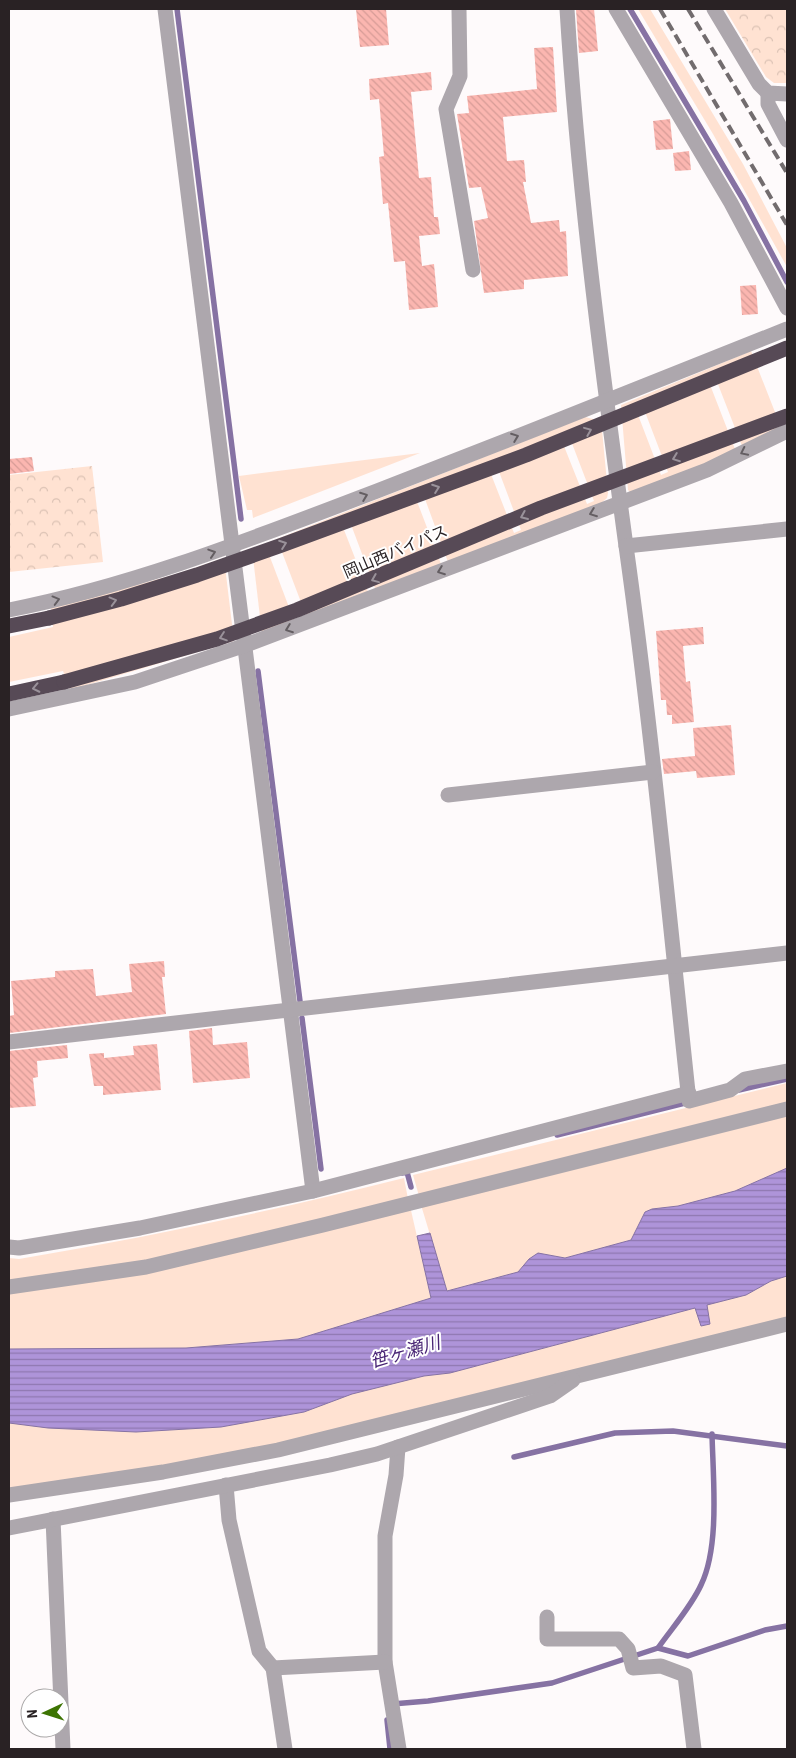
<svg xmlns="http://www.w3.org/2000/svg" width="796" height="1758" font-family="'Roboto Condensed','Noto Sans JP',sans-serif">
<defs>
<pattern id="forest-crowns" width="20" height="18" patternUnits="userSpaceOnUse" patternTransform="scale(1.25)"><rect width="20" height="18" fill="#ffe2d2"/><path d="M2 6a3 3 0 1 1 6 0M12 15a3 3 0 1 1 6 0" fill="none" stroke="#dbc2b4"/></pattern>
<pattern id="water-rules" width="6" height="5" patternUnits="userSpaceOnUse" patternTransform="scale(1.25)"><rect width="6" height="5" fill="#ae94d9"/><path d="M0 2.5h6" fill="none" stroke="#8e78b0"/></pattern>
<pattern id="building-back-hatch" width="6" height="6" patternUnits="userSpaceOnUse" patternTransform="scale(1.25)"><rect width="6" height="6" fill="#fbb6b0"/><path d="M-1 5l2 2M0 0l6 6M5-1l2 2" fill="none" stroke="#d79c97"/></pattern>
</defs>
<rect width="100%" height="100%" fill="#fefafb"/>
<g fill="#ffe2d2" fill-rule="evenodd">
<polygon points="638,9 650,9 743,164 787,248 787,267 713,134"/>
<path d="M 751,351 L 782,430 L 713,461 L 631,493 L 628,490 L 621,405 ZM 714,374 L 742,446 L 735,449 L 707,377 ZM 642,404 L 668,472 L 661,475 L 635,407 Z"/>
<path d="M 585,417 L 597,420 L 602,430 L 608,493 L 607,498 L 599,505 L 307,618 L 277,539 ZM 568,433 L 594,501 L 587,504 L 560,436 ZM 495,461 L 521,530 L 514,533 L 487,464 ZM 421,488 L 448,562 L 441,564 L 413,491 ZM 347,514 L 376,591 L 369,594 L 339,517 Z"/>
<polygon points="420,453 253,518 252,510 247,510 239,476"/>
<polygon points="265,544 295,623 262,634 252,549"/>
<polygon points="224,558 234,641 70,690 63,671 9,682 9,637 53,627 51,608 177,574"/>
<polygon points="787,1083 787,1105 419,1196 413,1175"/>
<polygon points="787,1113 787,1168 735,1191 678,1206 652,1209 645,1212 631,1240 565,1258 538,1253 529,1259 519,1272 447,1291 421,1205"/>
<path d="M 404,1178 L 408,1199 L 145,1263 L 9,1282 L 9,1258 L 19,1259 C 149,1237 277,1210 404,1178 Z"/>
<polygon points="410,1206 431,1298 298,1339 186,1348 9,1349 9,1291"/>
<polygon points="787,1276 787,1318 277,1445 162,1468 9,1491 9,1423 136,1432 221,1427 304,1412 352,1394 424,1376 450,1373 695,1308 701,1326 710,1324 707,1305 746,1295 771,1281"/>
</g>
<g fill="url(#forest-crowns)">
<polygon points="725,9 787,9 787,83 774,83 766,77"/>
<polygon points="92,466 103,562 9,572 9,475"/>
</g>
<polygon fill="url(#water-rules)" stroke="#8672a3" points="787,1168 787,1276 771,1281 746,1295 707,1305 710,1324 701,1326 695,1308 450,1373 424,1376 352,1394 304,1412 221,1427 136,1432 48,1428 9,1423 9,1349 186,1348 298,1339 431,1298 417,1236 430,1233 447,1291 518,1272 529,1259 538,1253 565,1258 631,1240 645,1212 652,1209 678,1206 735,1191"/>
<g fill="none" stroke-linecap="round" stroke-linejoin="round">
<g stroke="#8672a3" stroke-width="5.5">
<polyline points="177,9 241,519"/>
<polyline points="630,9 744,201 787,282"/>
<polyline points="258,671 300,1001"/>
<polyline points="302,1018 321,1169"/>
<polyline points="739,1090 787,1079"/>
<polyline points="557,1135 689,1102"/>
<polyline points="402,1173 407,1172 411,1187"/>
<polyline points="514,1457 615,1433 673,1431 787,1446"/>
<path d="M 658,1648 C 672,1628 691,1607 701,1585 C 720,1546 713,1478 712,1434"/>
<polyline points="392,1704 428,1701 552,1683 658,1648 688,1656 765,1630 787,1626"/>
<polyline points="387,1720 390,1749"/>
</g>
</g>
<g fill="url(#building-back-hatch)">
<polygon points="356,9 386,9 389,45 360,47"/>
<polygon points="576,9 594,9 598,51 579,53"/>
<polygon points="553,47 557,112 503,117 507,161 524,160 526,182 523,182 531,223 559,220 560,232 566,231 568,276 524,280 524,289 484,293 474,221 488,218 481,187 469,188 457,114 469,113 467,96 537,89 534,48"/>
<polygon points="431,72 432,90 411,92 419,178 431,177 434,217 438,217 440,234 419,236 422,266 434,264 438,307 409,310 405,261 394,262 388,203 383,204 379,157 384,156 379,99 370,100 369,79"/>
<polygon points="670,119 673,149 656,150 653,121"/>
<polygon points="689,151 691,170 675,171 673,153"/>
<polygon points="756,285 758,314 742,315 740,286"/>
<polygon points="32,457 34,471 9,474 9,459"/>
<polygon points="703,627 704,644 683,646 686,682 690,681 694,722 672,724 672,715 667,715 666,700 661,700 656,631"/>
<polygon points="731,725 735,775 697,778 696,771 664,774 662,759 695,756 693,728"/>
<polygon points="164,961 165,977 162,977 166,1014 9,1033 9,1016 14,1015 11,981 55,977 55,971 93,969 96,996 132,992 129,964"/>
<polygon points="212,1028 213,1045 247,1042 250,1078 193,1083 189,1031"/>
<polygon points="157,1044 161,1090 103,1095 103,1086 94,1086 89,1054 104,1053 104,1058 134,1055 133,1046"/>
<polygon points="67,1045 68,1058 37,1061 38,1077 33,1078 36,1106 9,1108 9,1051"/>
</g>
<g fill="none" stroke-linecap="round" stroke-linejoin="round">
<g stroke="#ada7ad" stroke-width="15">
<polyline points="165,9 313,1191"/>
<polyline points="459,9 460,76 446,109 473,270"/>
<path d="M 567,9 C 578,188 602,369 626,546 C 652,731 669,916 689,1101 L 730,1090 L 745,1079 L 787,1071"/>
<polyline points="616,9 731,203 787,308"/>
<polyline points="714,9 759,84 768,93 787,94"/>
<polyline points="768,93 768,104 787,140"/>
<polyline points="626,546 787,529"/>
<path d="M 9,610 C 136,585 256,537 377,491 C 514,438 651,384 787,329"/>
<polyline points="9,709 135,682 246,645 707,470 787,431"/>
<polyline points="448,795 653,772"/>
<polyline points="9,1042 787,953"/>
<polyline points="9,1247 19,1248 140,1228 313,1191 689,1093"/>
<polyline points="9,1287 146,1267 323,1225 787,1109"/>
<polyline points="398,1447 396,1475 385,1536 385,1662 399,1749"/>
<polyline points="226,1485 229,1520 259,1651 273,1668 385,1662"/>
<polyline points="9,1495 163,1472 278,1450 787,1324"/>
<polyline points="53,1519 63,1749"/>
<polyline points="9,1528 330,1465 377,1454 550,1396 573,1380"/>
<polyline points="547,1617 547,1639 619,1639 628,1649 633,1668 661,1666 685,1675 694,1749"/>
<polyline points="273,1668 285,1749"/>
</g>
<g stroke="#574a56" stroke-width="15">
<polyline points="9,626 49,618"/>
<polyline points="9,694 64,682"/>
</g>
<g stroke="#726c6e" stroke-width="4" stroke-dasharray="10 5" stroke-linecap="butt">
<polyline points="660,9 787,225"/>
<polyline points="688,9 787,173"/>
</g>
<g stroke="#574a56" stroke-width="15">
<polyline points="49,618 121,599 197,575 282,545 526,455 787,348"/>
<polyline points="64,682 217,639 297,610 541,508 787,416"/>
</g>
</g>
<defs><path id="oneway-chevron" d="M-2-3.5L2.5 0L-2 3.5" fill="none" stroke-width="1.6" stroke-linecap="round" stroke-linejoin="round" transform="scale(1.25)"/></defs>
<g stroke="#9a929a">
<use href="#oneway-chevron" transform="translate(588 431) rotate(-22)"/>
<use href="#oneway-chevron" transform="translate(676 458) rotate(159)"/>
<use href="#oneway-chevron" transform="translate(436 488) rotate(-20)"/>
<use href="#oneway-chevron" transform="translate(524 516) rotate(157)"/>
<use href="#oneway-chevron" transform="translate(283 544) rotate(-20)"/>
<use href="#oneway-chevron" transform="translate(375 579) rotate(158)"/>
<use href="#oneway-chevron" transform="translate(113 601) rotate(-15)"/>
<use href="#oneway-chevron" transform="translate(223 637) rotate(161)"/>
<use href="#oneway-chevron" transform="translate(36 688) rotate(168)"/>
</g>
<g stroke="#645e62">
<use href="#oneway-chevron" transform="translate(515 437) rotate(-21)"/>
<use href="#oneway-chevron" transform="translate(744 452) rotate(154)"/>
<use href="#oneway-chevron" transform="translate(364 496) rotate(-21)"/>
<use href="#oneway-chevron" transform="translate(593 513) rotate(159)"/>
<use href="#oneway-chevron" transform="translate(212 553) rotate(-18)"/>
<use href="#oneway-chevron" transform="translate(441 571) rotate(159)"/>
<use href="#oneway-chevron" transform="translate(56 600) rotate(-15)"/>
<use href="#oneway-chevron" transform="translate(289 629) rotate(159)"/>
</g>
<g text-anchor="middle" stroke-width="4" stroke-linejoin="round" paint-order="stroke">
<g font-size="16" fill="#292224" stroke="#fff">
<text transform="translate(395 551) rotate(-23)" y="6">岡山西バイパス</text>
</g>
<g font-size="18" font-style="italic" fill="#492575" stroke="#fff">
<text transform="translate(405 1352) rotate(-16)" y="6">笹ヶ瀬川</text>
</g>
</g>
<rect width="796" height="1758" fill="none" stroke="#292224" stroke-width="20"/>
<g transform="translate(45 1713) rotate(266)"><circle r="24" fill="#ffffff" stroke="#a9a7a7"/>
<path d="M0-4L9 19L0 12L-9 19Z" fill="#3d7403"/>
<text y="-8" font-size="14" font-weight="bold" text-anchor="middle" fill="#292224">N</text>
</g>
</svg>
